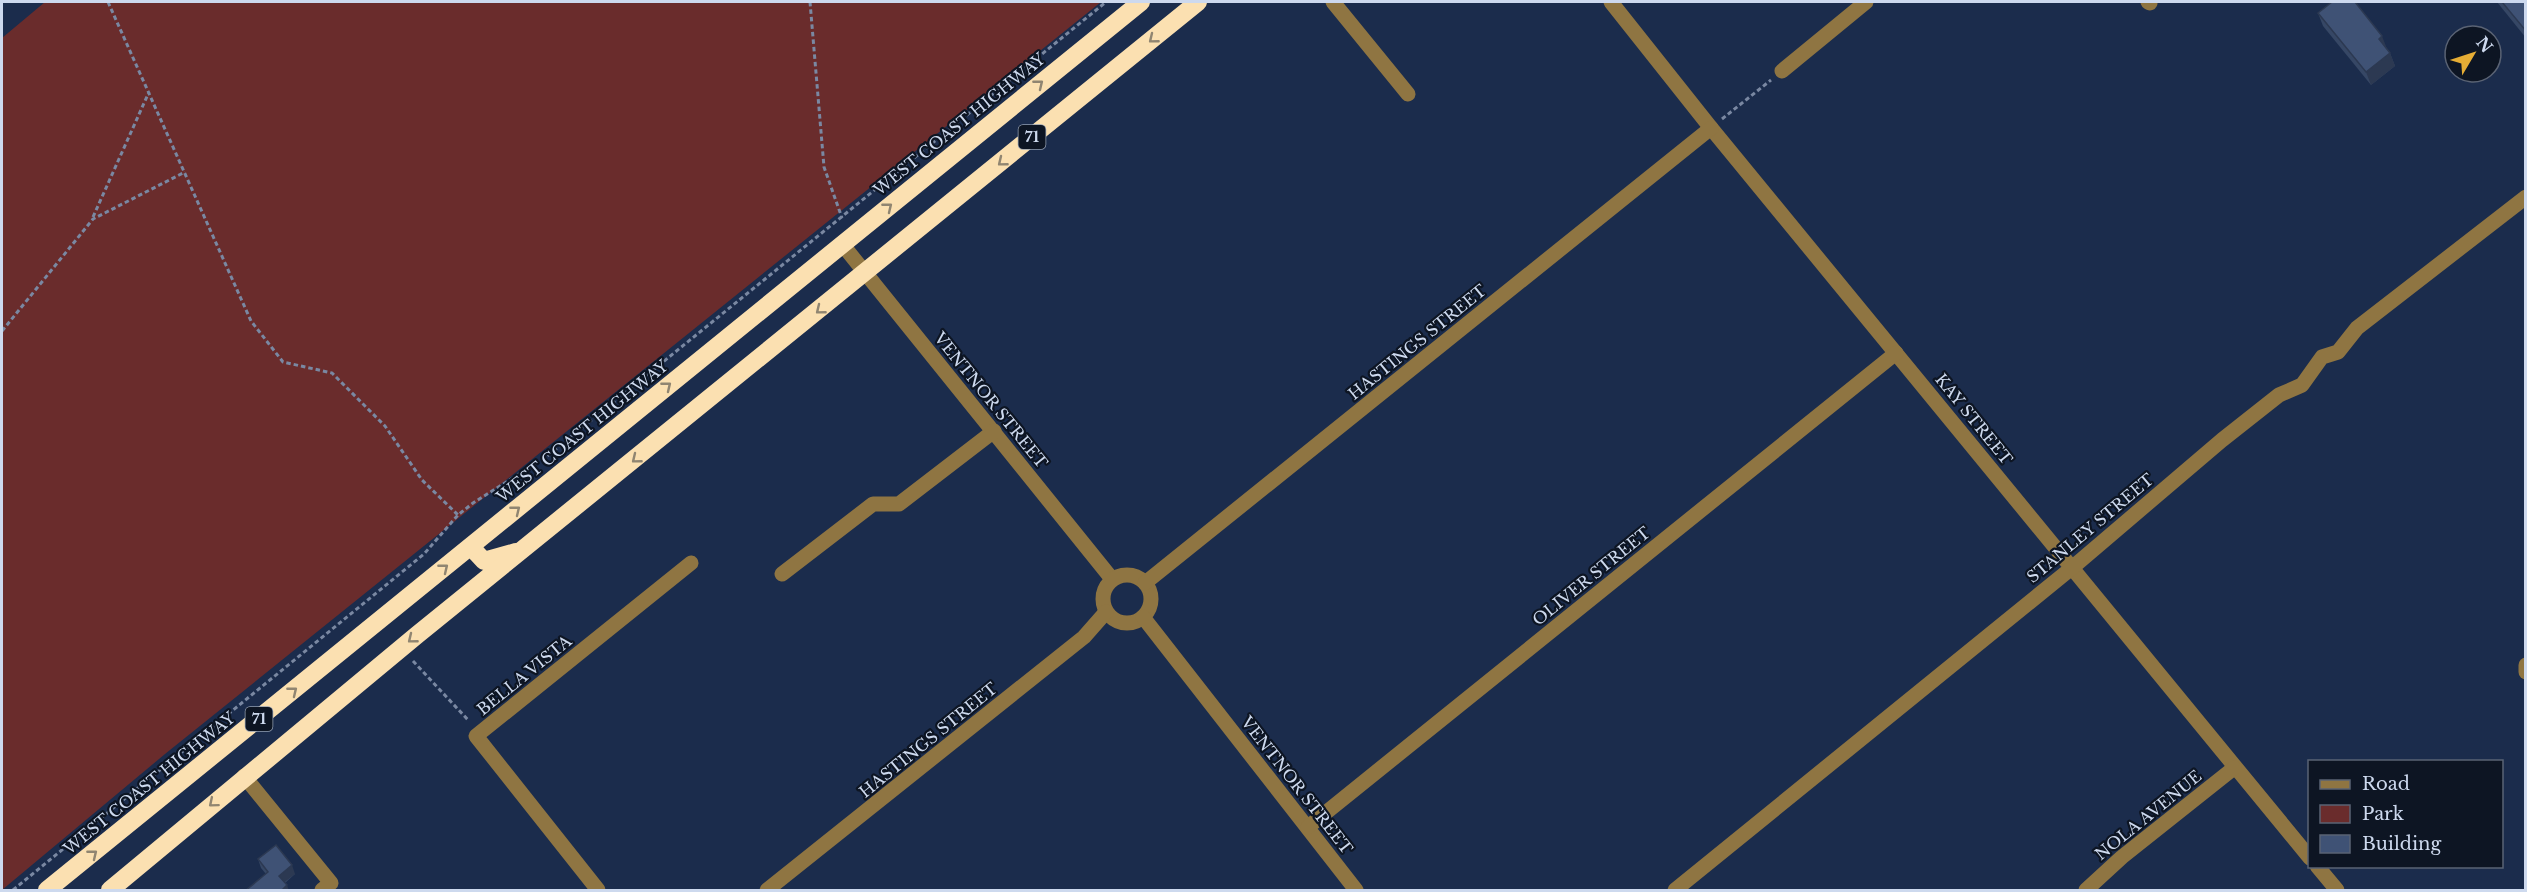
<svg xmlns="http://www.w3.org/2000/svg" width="2527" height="892" font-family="'Libre Baskerville',serif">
<rect width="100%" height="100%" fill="#1b2c4c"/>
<polygon fill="#6a2c2c" points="45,2 1101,2 165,754 2,890 2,38"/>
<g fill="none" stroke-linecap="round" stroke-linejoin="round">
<g stroke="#7a88a2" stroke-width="3" stroke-dasharray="4.5 3" stroke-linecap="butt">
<polyline points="108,2 251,321 283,362 332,373 385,426 422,480 458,515"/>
<polyline points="810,2 824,167 842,218"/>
<polyline points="1722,119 1771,80"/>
<polyline points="93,217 149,92"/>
<polyline points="2,331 93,219 185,172"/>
<polyline points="413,661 469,721"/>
<polyline points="13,890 424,554 458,515 473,503 546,457 1106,2"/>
</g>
<g stroke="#8f7542" stroke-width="15">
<polyline points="1333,2 1408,94"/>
<polyline points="1611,2 1711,128 2310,858"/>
<polyline points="2148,2 2150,3"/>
<polyline points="1782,71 1866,2"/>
<polyline points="842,244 1112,579"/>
<polyline points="782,574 873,504 899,504 994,431"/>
<circle cx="1127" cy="599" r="24"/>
<polyline points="1145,583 1711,128"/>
<polyline points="1143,617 1356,890"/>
<polyline points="2526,665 2526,672"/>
<polyline points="244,776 331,883 322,890"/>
<polyline points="1308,827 1896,353"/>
<polyline points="2317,866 2337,890"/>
<polyline points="598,890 476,736 691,563"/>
<polyline points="767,890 1084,637 1106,612"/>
<polyline points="1675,890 2073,567 2222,440 2279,395 2302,385 2322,357 2338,352 2357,328 2526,197"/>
<polyline points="2086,890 2122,857 2234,768"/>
</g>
<g stroke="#fbe0b1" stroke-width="18">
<polyline points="471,547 484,561 516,552"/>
<polyline points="47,890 1141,2"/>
<polyline points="110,890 417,635 1198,2"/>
</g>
</g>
<g fill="#364765">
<polygon points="2497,2 2526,2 2526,38"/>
<polygon points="2318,13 2387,49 2390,53 2395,66 2371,85 2323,26"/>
<polygon points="258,859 295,874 285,883 266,874 261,868"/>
</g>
<g fill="#2c3952">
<polygon points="2382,36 2387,49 2379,39"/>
<polygon points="2390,53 2395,66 2371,85 2366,72"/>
<polygon points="292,865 295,874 282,884 279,876"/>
<polygon points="287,885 289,891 281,891"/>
</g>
<g fill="#3f5275" stroke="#2c3952" stroke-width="1.5">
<polygon points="2332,2 2355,2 2382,36 2379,39 2390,53 2366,72 2318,13"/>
<polygon points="2502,2 2526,2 2526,31"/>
<polygon points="276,845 292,865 279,876 287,885 281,891 245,891 268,872 258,859"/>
</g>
<defs><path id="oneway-chevron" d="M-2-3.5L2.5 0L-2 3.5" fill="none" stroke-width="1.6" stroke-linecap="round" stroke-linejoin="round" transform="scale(1.5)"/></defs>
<g stroke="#908571">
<use href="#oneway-chevron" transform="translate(1153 39) rotate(141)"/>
<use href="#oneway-chevron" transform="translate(1039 84) rotate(-39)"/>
<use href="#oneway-chevron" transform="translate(1002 162) rotate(141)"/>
<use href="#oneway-chevron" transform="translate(888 207) rotate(-39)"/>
<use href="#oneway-chevron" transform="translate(820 310) rotate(141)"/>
<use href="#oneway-chevron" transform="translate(667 386) rotate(-39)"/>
<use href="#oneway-chevron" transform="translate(636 459) rotate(141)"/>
<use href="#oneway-chevron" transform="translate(516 510) rotate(-39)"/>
<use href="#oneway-chevron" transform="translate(444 568) rotate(-39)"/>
<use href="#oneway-chevron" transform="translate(412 639) rotate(141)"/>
<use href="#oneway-chevron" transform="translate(293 691) rotate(-39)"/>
<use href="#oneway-chevron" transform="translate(213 803) rotate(140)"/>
<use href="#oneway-chevron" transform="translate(93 854) rotate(-39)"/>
</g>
<g text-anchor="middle" stroke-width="4.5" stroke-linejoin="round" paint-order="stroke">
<g fill="#0d1523" stroke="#939eb1" stroke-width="1.5">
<rect x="1018.5" y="125" width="27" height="24" rx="4.5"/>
<rect x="245.5" y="707" width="27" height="24" rx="4.5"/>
</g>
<g font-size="15" font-weight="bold" fill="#cdd9ee">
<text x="1032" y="142">71</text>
<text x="259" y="724">71</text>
</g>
<g font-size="16" fill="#cdd9ee" stroke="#0d1523">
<text transform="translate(959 124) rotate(-39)" y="6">WEST COAST HIGHWAY</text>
<text transform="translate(1417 342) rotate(-39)" y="6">HASTINGS STREET</text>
<text transform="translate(991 400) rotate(51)" y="6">VENTNOR STREET</text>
<text transform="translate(1974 419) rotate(51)" y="6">KAY STREET</text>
<text transform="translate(582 431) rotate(-39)" y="6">WEST COAST HIGHWAY</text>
<text transform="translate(2090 528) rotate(-40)" y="6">STANLEY STREET</text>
<text transform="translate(1591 576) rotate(-39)" y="6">OLIVER STREET</text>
<text transform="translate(524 675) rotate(-39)" y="6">BELLA VISTA</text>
<text transform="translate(928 740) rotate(-39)" y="6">HASTINGS STREET</text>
<text transform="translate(149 783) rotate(-39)" y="6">WEST COAST HIGHWAY</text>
<text transform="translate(1297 785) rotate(52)" y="6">VENTNOR STREET</text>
<text transform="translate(2148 815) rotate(-39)" y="6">NOLA AVENUE</text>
</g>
</g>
<rect width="2527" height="892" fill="none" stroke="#cdd9ee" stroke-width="6"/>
<rect x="2308" y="760" width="195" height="108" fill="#0d1523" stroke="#5a6374" stroke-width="1.5"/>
<rect x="2320" y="780" width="30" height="9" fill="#8f7542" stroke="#5a6374" stroke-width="1.5"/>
<text x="2362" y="790" font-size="18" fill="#cdd9ee">Road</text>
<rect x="2320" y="805" width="30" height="18" fill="#6a2c2c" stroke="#5a6374" stroke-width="1.5"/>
<text x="2362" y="820" font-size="18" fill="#cdd9ee">Park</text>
<rect x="2320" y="835" width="30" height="18" fill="#3f5275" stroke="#5a6374" stroke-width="1.5"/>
<text x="2362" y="850" font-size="18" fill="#cdd9ee">Building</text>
<g transform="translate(2473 54) rotate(51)"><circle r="28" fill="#0d1523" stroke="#5a6374" stroke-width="1.5"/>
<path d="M0-4.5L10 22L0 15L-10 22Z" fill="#e5ad35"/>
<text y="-9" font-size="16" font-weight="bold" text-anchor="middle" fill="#cdd9ee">N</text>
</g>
</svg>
